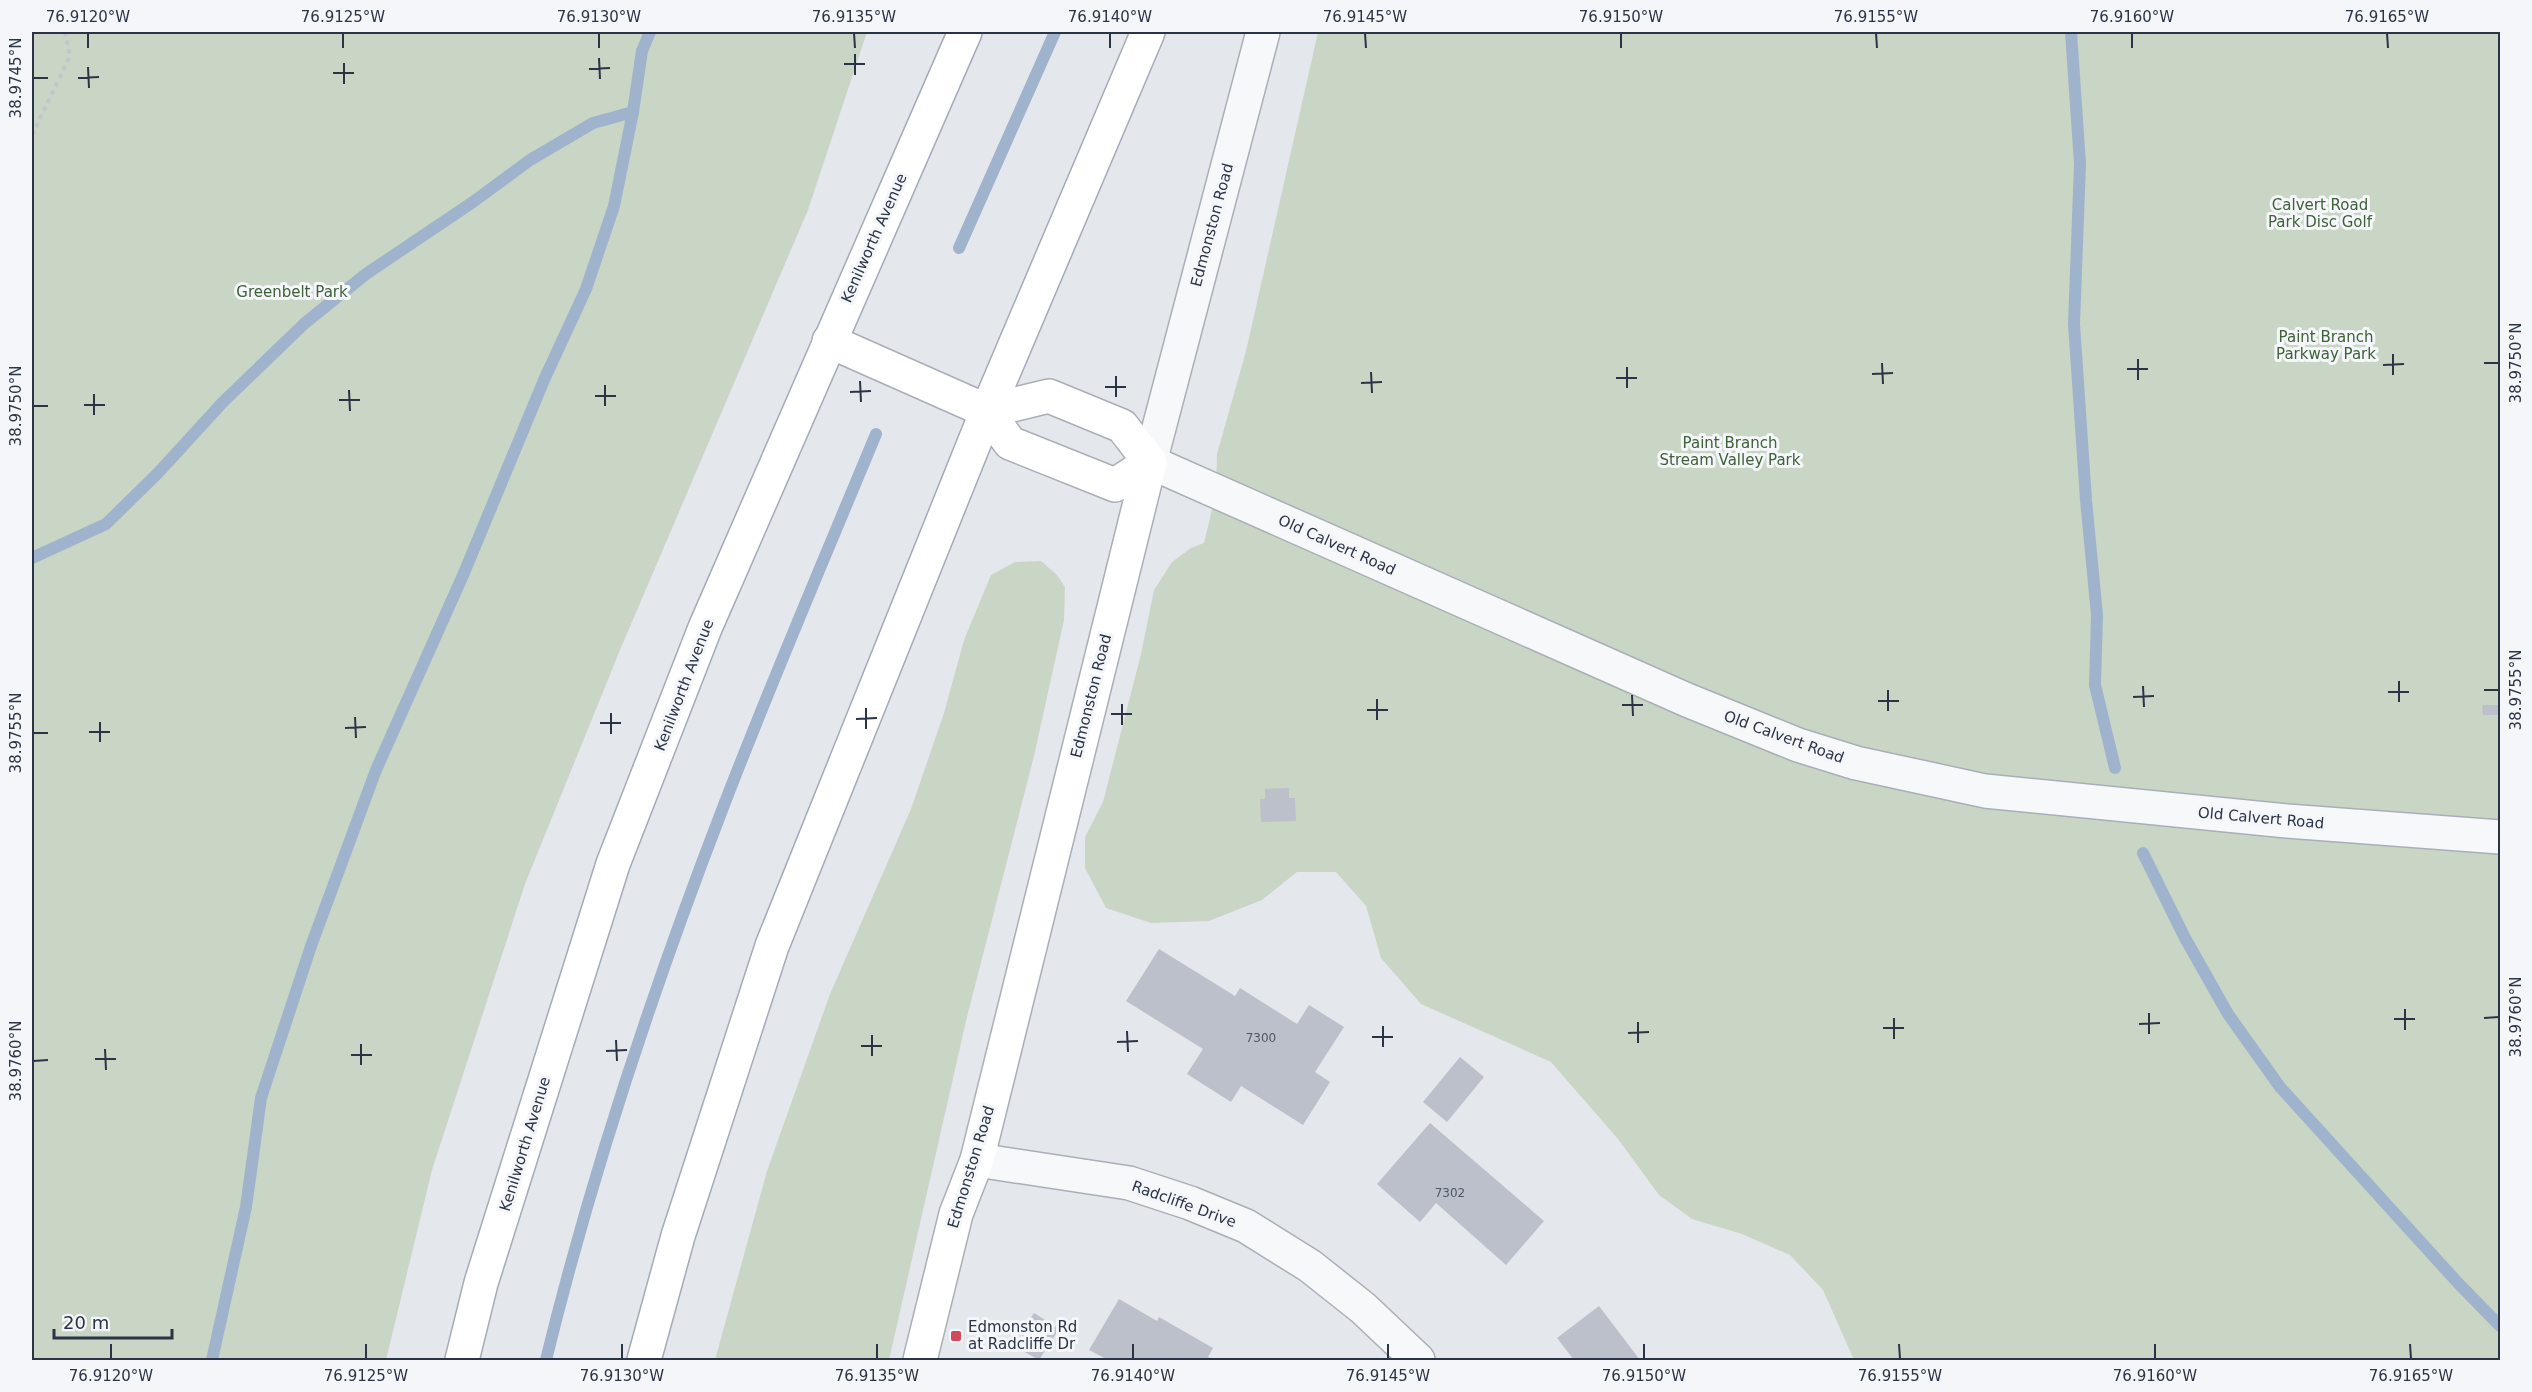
<svg xmlns="http://www.w3.org/2000/svg" width="2532" height="1392" font-family="'DejaVu Sans',sans-serif">
<rect width="100%" height="100%" fill="#e4e7ec"/>
<g fill="#c9d6c5">
<polygon points="32,32 867,32 808,210 620,650 525,884 432,1170 386,1360 32,1360"/>
<polygon points="1318,32 2500,32 2500,1360 1854,1360 1823,1290 1790,1255 1742,1234 1692,1219 1659,1195 1618,1139 1551,1062 1421,1004 1381,958 1366,906 1336,872 1297,872 1262,900 1209,921 1151,923 1106,908 1085,868 1085,837 1103,802 1141,654 1154,590 1172,562 1191,548 1204,543 1216,493 1217,454 1246,351"/>
<polygon points="1041,561 1057,575 1065,587 1064,620 1034,756 966,1021 889,1360 715,1360 767,1171 830,994 911,809 944,713 964,640 991,575 1015,562"/>
</g>
<g fill="none" stroke-linecap="round" stroke-linejoin="round">
<g stroke="#9fb4cc" stroke-width="12">
<polyline points="2071,32 2080,164 2074,324 2086,500 2097,615 2095,685 2115,768"/>
<polyline points="959,248 1055,32"/>
<polyline points="32,558 106,524 158,473 223,402 305,323 366,274 473,202 530,160 593,123 633,112"/>
<polyline points="2143,853 2185,938 2228,1014 2280,1087 2458,1283 2500,1326"/>
<polyline points="212,1360 246,1207 261,1098 311,946 376,770 464,573 544,380 586,289 614,206 633,112 642,51 650,32"/>
<path d="M 546,1360 C 592,1172 654,986 724,805 C 772,680 825,557 876,434"/>
</g>
</g>
<g fill="#bbc0ca">
<polygon points="2482,705 2499,705 2500,715 2483,715"/>
<polygon points="1289,788 1289,798 1295,798 1296,821 1261,822 1260,799 1265,799 1265,789"/>
<polygon points="1159,949 1235,996 1240,988 1297,1024 1309,1005 1344,1027 1315,1072 1330,1082 1303,1125 1241,1086 1231,1102 1187,1074 1203,1049 1126,1001"/>
<polygon points="1460,1057 1484,1077 1447,1122 1423,1102"/>
<polygon points="1430,1123 1544,1221 1506,1265 1436,1203 1420,1222 1377,1184"/>
<polygon points="1119,1299 1157,1321 1159,1317 1213,1348 1208,1357 1214,1360 1108,1360 1089,1350"/>
<polygon points="1599,1306 1640,1360 1574,1360 1557,1338"/>
<polygon points="1034,1313 1059,1329 1039,1360 1021,1350 1028,1339 1020,1334"/>
</g>
<g fill="none" stroke-linecap="round" stroke-linejoin="round">
<defs>
<g id="street">
<polyline points="1263,32 1150,462 1687,700 1798,745 1856,763 1985,791 2287,821 2500,837"/>
<polyline points="977,1160 1129,1183 1190,1203 1246,1226 1310,1266 1363,1308 1418,1360"/>
</g>
<g id="secondary">
<polyline points="829,341 987,411 1010,443 1115,485 1150,462"/>
<polyline points="987,411 1049,396 1122,426 1150,462"/>
<polyline points="920,1360 956,1214 977,1160 1150,462"/>
</g>
<g id="primary">
<polyline points="462,1360 481,1283 613,864 705,628 965,32"/>
<polyline points="644,1360 678,1236 772,946 987,411 1148,32"/>
</g>
</defs>
<use href="#street" stroke="#a9aeb7" stroke-width="36"/>
<use href="#secondary" stroke="#a9aeb7" stroke-width="36"/>
<use href="#primary" stroke="#a3abb8" stroke-width="36"/>
<polyline stroke="#c2c5cb" stroke-width="4" stroke-dasharray="4.5 4.5" stroke-linecap="butt" points="32,135 70,56 65,32"/>
<use href="#street" stroke="#f7f8fa" stroke-width="33"/>
<use href="#secondary" stroke="#fff" stroke-width="33"/>
<use href="#primary" stroke="#fff" stroke-width="33"/>
</g>
<path fill="none" stroke="#2b3445" stroke-width="2" d="M 88,33 L 88,48M 343,33 L 343,48M 599,33 L 599,48M 854,33 L 855,48M 1110,33 L 1110,48M 1365,33 L 1366,48M 1621,33 L 1621,48M 1876,33 L 1877,48M 2132,33 L 2132,48M 2387,33 L 2388,48M 855,54 L 855,75M 599,58 L 600,79M 344,63 L 344,84M 844,64 L 865,64M 88,67 L 89,88M 589,69 L 610,68M 333,73 L 354,73M 33,78 L 48,78M 78,78 L 99,77M 2393,354 L 2393,375M 2138,359 L 2138,380M 1882,363 L 1883,384M 2484,363 L 2499,363M 2383,365 L 2404,364M 1627,367 L 1627,388M 2127,369 L 2148,369M 1371,372 L 1372,393M 1872,374 L 1893,373M 1116,376 L 1116,397M 1616,378 L 1637,378M 860,381 L 861,402M 1361,383 L 1382,382M 605,385 L 605,406M 1105,387 L 1126,387M 349,390 L 350,411M 850,392 L 871,391M 94,394 L 94,415M 595,396 L 616,396M 339,400 L 360,400M 84,405 L 105,405M 33,406 L 48,406M 2399,681 L 2399,702M 2143,686 L 2144,707M 1888,690 L 1888,711M 2484,690 L 2499,690M 2388,692 L 2409,692M 1632,695 L 1633,716M 2133,697 L 2154,696M 1377,699 L 1377,720M 1878,701 L 1899,701M 1122,704 L 1122,725M 1622,705 L 1643,705M 866,708 L 866,729M 1367,710 L 1388,710M 611,713 L 611,734M 1111,714 L 1132,714M 355,717 L 356,738M 856,719 L 877,718M 100,722 L 100,742M 600,723 L 621,723M 345,728 L 366,727M 89,732 L 110,732M 33,733 L 48,733M 2405,1009 L 2405,1030M 2149,1013 L 2149,1034M 1894,1018 L 1894,1039M 2484,1018 L 2499,1017M 2394,1019 L 2415,1019M 1638,1022 L 1638,1043M 2139,1024 L 2160,1023M 1383,1026 L 1383,1047M 1883,1028 L 1904,1028M 1127,1031 L 1128,1052M 1628,1033 L 1649,1032M 872,1035 L 872,1056M 1372,1037 L 1393,1037M 616,1040 L 617,1061M 1117,1042 L 1138,1041M 361,1044 L 361,1065M 861,1046 L 882,1046M 105,1049 L 106,1070M 606,1051 L 627,1050M 351,1055 L 372,1055M 95,1059 L 116,1059M 33,1061 L 48,1060M 111,1344 L 111,1359M 366,1344 L 366,1359M 622,1344 L 622,1359M 877,1344 L 877,1359M 1133,1344 L 1133,1359M 1388,1344 L 1388,1359M 1644,1344 L 1644,1359M 1899,1344 L 1900,1359M 2155,1344 L 2155,1359M 2410,1344 L 2411,1359"/>
<rect fill="#d1495b" stroke="#f4f6f9" stroke-width="2" x="950" y="1330" width="12" height="12" rx="3"/>
<g text-anchor="middle" stroke-width="6" stroke-linejoin="round" paint-order="stroke">
<g font-size="12" fill="#4f5766">
<text x="1261" y="1042">7300</text>
<text x="1450" y="1197">7302</text>
</g>
<g font-size="15" fill="#3f6138" stroke="#f4f6f9">
<text x="2320" y="210">Calvert Road<tspan x="2320" dy="17">Park Disc Golf</tspan></text>
<text x="292" y="297">Greenbelt Park</text>
<text x="2326" y="342">Paint Branch<tspan x="2326" dy="17">Parkway Park</tspan></text>
<text x="1730" y="448">Paint Branch<tspan x="1730" dy="17">Stream Valley Park</tspan></text>
</g>
<g font-size="15" fill="#2b3445" stroke="#f4f6f9">
<text transform="translate(1212 225) rotate(-75)" y="5">Edmonston Road</text>
<text transform="translate(874 238) rotate(-66)" y="5">Kenilworth Avenue</text>
<text transform="translate(1337 545) rotate(24)" y="5">Old Calvert Road</text>
<text transform="translate(684 685) rotate(-69)" y="5">Kenilworth Avenue</text>
<text transform="translate(1091 696) rotate(-76)" y="5">Edmonston Road</text>
<text transform="translate(1784 737) rotate(20)" y="5">Old Calvert Road</text>
<text transform="translate(2261 818) rotate(5)" y="5">Old Calvert Road</text>
<text transform="translate(525 1144) rotate(-73)" y="5">Kenilworth Avenue</text>
<text transform="translate(971 1167) rotate(-73)" y="5">Edmonston Road</text>
<text transform="translate(1184 1204) rotate(20)" y="5">Radcliffe Drive</text>
</g>
<g font-size="15" fill="#2b3445" stroke="#f4f6f9" text-anchor="start">
<text x="968" y="1332">Edmonston Rd<tspan x="968" dy="17">at Radcliffe Dr</tspan></text>
</g>
</g>
<rect width="2532" height="1392" fill="none" stroke="#f4f6f9" stroke-width="66"/>
<path d="M54 1329v9h118v-9" fill="none" stroke="#2b3445" stroke-width="3"/>
<text x="63" y="1329" font-size="18" fill="#2b3445" stroke="#f4f6f9" stroke-width="4.5" paint-order="stroke">20 m</text>
<rect x="33" y="33" width="2466" height="1326" fill="none" stroke="#2b3445" stroke-width="2"/>
<g font-size="15" text-anchor="middle" fill="#2b3445">
<text x="88" y="22">76.9120°W</text>
<text x="343" y="22">76.9125°W</text>
<text x="599" y="22">76.9130°W</text>
<text x="854" y="22">76.9135°W</text>
<text x="1110" y="22">76.9140°W</text>
<text x="1365" y="22">76.9145°W</text>
<text x="1621" y="22">76.9150°W</text>
<text x="1876" y="22">76.9155°W</text>
<text x="2132" y="22">76.9160°W</text>
<text x="2387" y="22">76.9165°W</text>
<text transform="translate(16 78) rotate(-90)" y="5">38.9745°N</text>
<text transform="translate(2516 363) rotate(-90)" y="5">38.9750°N</text>
<text transform="translate(16 406) rotate(-90)" y="5">38.9750°N</text>
<text transform="translate(2516 690) rotate(-90)" y="5">38.9755°N</text>
<text transform="translate(16 733) rotate(-90)" y="5">38.9755°N</text>
<text transform="translate(2516 1017) rotate(-90)" y="5">38.9760°N</text>
<text transform="translate(16 1061) rotate(-90)" y="5">38.9760°N</text>
<text x="111" y="1381">76.9120°W</text>
<text x="366" y="1381">76.9125°W</text>
<text x="622" y="1381">76.9130°W</text>
<text x="877" y="1381">76.9135°W</text>
<text x="1133" y="1381">76.9140°W</text>
<text x="1388" y="1381">76.9145°W</text>
<text x="1644" y="1381">76.9150°W</text>
<text x="1900" y="1381">76.9155°W</text>
<text x="2155" y="1381">76.9160°W</text>
<text x="2411" y="1381">76.9165°W</text>
</g>
</svg>
